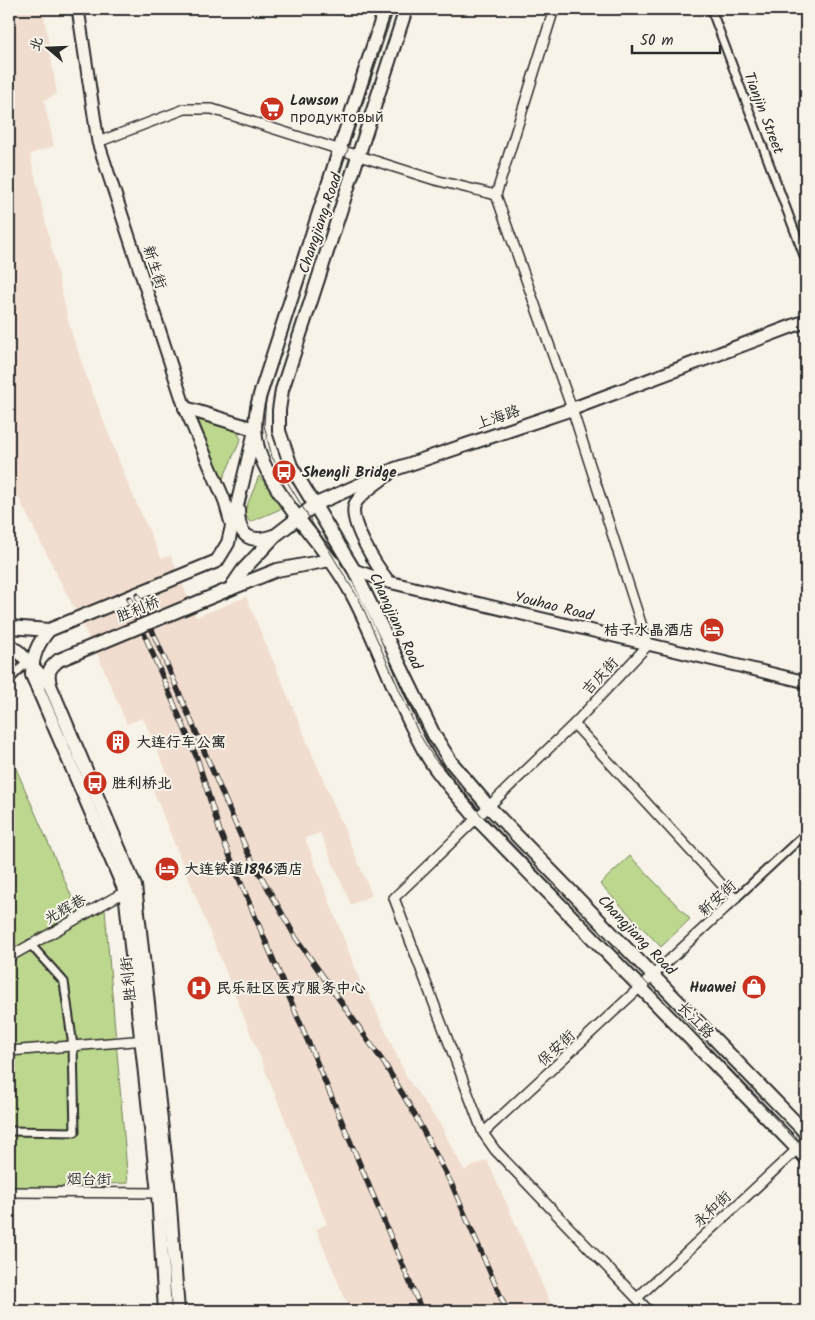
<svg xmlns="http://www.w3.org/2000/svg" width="815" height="1320" font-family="Kalam,'LXGW WenKai TC',sans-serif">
<rect width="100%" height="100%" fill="#f7f3e8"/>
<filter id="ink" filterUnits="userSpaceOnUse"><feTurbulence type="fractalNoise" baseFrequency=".02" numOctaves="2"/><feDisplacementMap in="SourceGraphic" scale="10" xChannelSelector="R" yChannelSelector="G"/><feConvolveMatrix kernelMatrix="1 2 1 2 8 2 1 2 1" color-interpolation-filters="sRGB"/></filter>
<g filter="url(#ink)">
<polygon fill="#f0ddcf" points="9,9 43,9 57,94 44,100 54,146 30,154 70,328 88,381 130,489 161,558 171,556 196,617 246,597 372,895 351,905 320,833 305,838 360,981 358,992 367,991 407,1078 441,1126 464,1170 487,1160 554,1311 350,1311 316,1229 327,1224 153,790 170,780 143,718 127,724 99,658 9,479"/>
<g fill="#bdd78e" stroke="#74815c">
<polygon points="198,419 236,430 241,439 221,483"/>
<polygon points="259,476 285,507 250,522 244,513"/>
<polygon points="9,763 14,764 80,916 85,921 105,910 128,1183 9,1189"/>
<polygon points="630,856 690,919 661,947 600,884"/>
</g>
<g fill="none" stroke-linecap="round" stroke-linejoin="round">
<defs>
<g id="pedestrian">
<polyline points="711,9 806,261"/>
<polyline points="9,680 27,662"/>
<polyline points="735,899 806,833"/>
<polyline points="9,1131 75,1132 73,1046 64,982 30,944"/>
</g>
<g id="minor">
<polyline points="554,9 496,195 572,409 648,645 574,724 394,898 483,1133 495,1150 649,1311"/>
<polyline points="98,142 185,109 212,109 435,180 496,195"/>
<polyline points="9,957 128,890"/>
<polyline points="9,1051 146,1040"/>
<polyline points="483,1133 735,899 574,724"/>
<polyline points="9,1192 164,1193"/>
<polyline points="637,1298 806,1141"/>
</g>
<g id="tertiary">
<polyline points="78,9 98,142 185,408 224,499 232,527"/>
<path d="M 388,475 C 378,483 361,493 355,504 C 347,521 378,568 389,582"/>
<polyline points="354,570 389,582 806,682"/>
</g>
<g id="secondary">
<path d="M 385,9 L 260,395 C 253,420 253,441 264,464 C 286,513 329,549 353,596 C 380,647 397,703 426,754 C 439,777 460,798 477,819 L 806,1158"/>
<polyline points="406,9 282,390 279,410 279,431 291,466 354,570 434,735 451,762 489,807 806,1133"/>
<polyline points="185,408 254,429"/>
<path d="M 238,509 C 238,536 249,544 273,536"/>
<polyline points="230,589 243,570 276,535 316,504 395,469 572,409 806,321"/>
<polyline points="230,589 277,570 330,560 334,563"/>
<polyline points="9,627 49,630 217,561 228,543 254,435"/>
<path d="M 49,630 C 37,644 32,657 32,675 L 125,891 L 158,1193 L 165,1311"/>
<polyline points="9,645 19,652 50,685 135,886 169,1193 178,1311"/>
<path d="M 50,685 C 47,672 49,668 59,660"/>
</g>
</defs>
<use href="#pedestrian" stroke="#2b2b2b" stroke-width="11"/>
<use href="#minor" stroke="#2b2b2b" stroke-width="12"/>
<use href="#tertiary" stroke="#2b2b2b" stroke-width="15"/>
<use href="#secondary" stroke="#2b2b2b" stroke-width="16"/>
<use href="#pedestrian" stroke="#f7f3e8" stroke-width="7"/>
<use href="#minor" stroke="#f7f3e8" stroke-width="9"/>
<use href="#tertiary" stroke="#f7f3e8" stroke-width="11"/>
<use href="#secondary" stroke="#f7f3e8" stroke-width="12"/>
<polyline stroke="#2b2b2b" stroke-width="1" points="394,9 266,398 264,425 272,457 360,601 418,732 433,757 481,815 638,974 806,1151"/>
<defs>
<g id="rail">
<polyline points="137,595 248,853 296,938 384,1063 411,1108 452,1185 507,1311"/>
<polyline points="129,598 197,758 220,832 235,869 422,1311"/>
</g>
</defs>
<use href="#rail" stroke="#2b2b2b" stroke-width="5.5"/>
<use href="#rail" stroke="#f7f3e8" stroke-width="4" stroke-dasharray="11" stroke-linecap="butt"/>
<defs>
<polyline id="secondary-bridge" points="59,660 230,589"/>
</defs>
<use href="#secondary-bridge" stroke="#2b2b2b" stroke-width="16" stroke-linecap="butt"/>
<use href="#secondary-bridge" stroke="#f7f3e8" stroke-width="12"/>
</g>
</g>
<defs>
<symbol id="supermarket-disc" viewBox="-11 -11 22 22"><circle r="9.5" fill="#c8321e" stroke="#f7f3e8"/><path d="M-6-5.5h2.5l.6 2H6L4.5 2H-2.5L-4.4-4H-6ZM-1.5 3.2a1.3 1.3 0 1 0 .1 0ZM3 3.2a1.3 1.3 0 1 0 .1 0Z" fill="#fff"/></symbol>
<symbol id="bus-disc" viewBox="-11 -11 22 22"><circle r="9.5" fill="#c8321e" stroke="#f7f3e8"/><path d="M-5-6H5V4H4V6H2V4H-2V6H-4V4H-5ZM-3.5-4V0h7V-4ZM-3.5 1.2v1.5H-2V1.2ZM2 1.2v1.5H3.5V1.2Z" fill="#fff"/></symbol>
<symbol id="hotel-disc" viewBox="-11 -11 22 22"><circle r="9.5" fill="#c8321e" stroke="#f7f3e8"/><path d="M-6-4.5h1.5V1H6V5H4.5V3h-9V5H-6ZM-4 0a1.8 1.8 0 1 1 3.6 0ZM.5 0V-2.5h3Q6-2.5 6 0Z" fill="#fff"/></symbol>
<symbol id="building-disc" viewBox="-11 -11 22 22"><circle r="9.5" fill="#c8321e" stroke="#f7f3e8"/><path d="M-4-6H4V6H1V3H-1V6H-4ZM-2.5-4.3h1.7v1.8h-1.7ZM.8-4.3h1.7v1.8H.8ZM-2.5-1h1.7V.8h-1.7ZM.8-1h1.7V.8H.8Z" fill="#fff"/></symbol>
<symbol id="shop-disc" viewBox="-11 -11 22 22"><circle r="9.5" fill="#c8321e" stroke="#f7f3e8"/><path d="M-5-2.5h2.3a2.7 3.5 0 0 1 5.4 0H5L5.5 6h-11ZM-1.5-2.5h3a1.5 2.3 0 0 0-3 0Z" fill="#fff"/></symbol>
<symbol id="hospital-disc" viewBox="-11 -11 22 22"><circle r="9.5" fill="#c8321e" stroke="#f7f3e8"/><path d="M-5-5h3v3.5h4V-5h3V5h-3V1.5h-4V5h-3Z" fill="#fff"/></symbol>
</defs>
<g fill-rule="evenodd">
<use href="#supermarket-disc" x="258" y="95" width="28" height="28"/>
<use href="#bus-disc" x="270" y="458" width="28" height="28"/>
<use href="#hotel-disc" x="698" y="616" width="28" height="28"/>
<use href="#building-disc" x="104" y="728" width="28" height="28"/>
<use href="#bus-disc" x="81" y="769" width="28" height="28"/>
<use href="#hotel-disc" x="153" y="855" width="28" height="28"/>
<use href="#shop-disc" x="740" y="973" width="28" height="28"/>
<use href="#hospital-disc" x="185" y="974" width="28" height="28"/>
</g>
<g text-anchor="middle" stroke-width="4" stroke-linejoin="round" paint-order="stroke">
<g font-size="15" font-weight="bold" fill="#2b2b2b" stroke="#f7f3e8" text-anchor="start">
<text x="290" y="105">Lawson<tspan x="290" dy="17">продуктовый</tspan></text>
<text x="302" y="477">Shengli Bridge</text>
<text x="694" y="635" text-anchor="end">桔子水晶酒店</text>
<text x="136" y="747">大连行车公寓</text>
<text x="112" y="788">胜利桥北</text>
<text x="184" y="874">大连铁道1896酒店</text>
<text x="736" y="992" text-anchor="end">Huawei</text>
<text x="216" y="993">民乐社区医疗服务中心</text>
</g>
<g font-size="15" fill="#2b2b2b" stroke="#f7f3e8">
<text transform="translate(764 113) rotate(69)" y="5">Tianjin Street</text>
<text transform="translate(320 223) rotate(-71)" y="5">Changjiang Road</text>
<text transform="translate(155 267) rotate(72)" y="5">新生街</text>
<text transform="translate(498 417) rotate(-19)" y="5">上海路</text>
<text transform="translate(554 606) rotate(14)" y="5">Youhao Road</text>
<text transform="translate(138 609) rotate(-22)" y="5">胜利桥</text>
<text transform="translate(396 621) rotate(65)" y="5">Changjiang Road</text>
<text transform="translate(600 676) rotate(-47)" y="5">吉庆街</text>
<text transform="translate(717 898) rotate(-43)" y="5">新安街</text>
<text transform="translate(65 909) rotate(-29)" y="5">光辉巷</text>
<text transform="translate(637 935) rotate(46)" y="5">Changjiang Road</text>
<text transform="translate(128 979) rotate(-96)" y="5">胜利街</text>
<text transform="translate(696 1020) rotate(46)" y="5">长江路</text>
<text transform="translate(556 1048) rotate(-43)" y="5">保安街</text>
<text x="89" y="1184">烟台街</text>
<text transform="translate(712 1209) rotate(-43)" y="5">永和街</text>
</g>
</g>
<rect width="815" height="1320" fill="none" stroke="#f7f3e8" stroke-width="30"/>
<rect x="15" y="15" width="785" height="1290" fill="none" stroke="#2b2b2b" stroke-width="2" filter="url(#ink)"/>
<g transform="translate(48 48) rotate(289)" stroke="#f7f3e8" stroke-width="4" paint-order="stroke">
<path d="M0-4L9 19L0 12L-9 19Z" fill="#2b2b2b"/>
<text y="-8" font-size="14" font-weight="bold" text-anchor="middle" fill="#2b2b2b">北</text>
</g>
<path d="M632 45v8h88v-8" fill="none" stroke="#2b2b2b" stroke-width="2.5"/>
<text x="640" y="45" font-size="15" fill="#2b2b2b" stroke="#f7f3e8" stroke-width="4" paint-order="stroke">50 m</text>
</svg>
